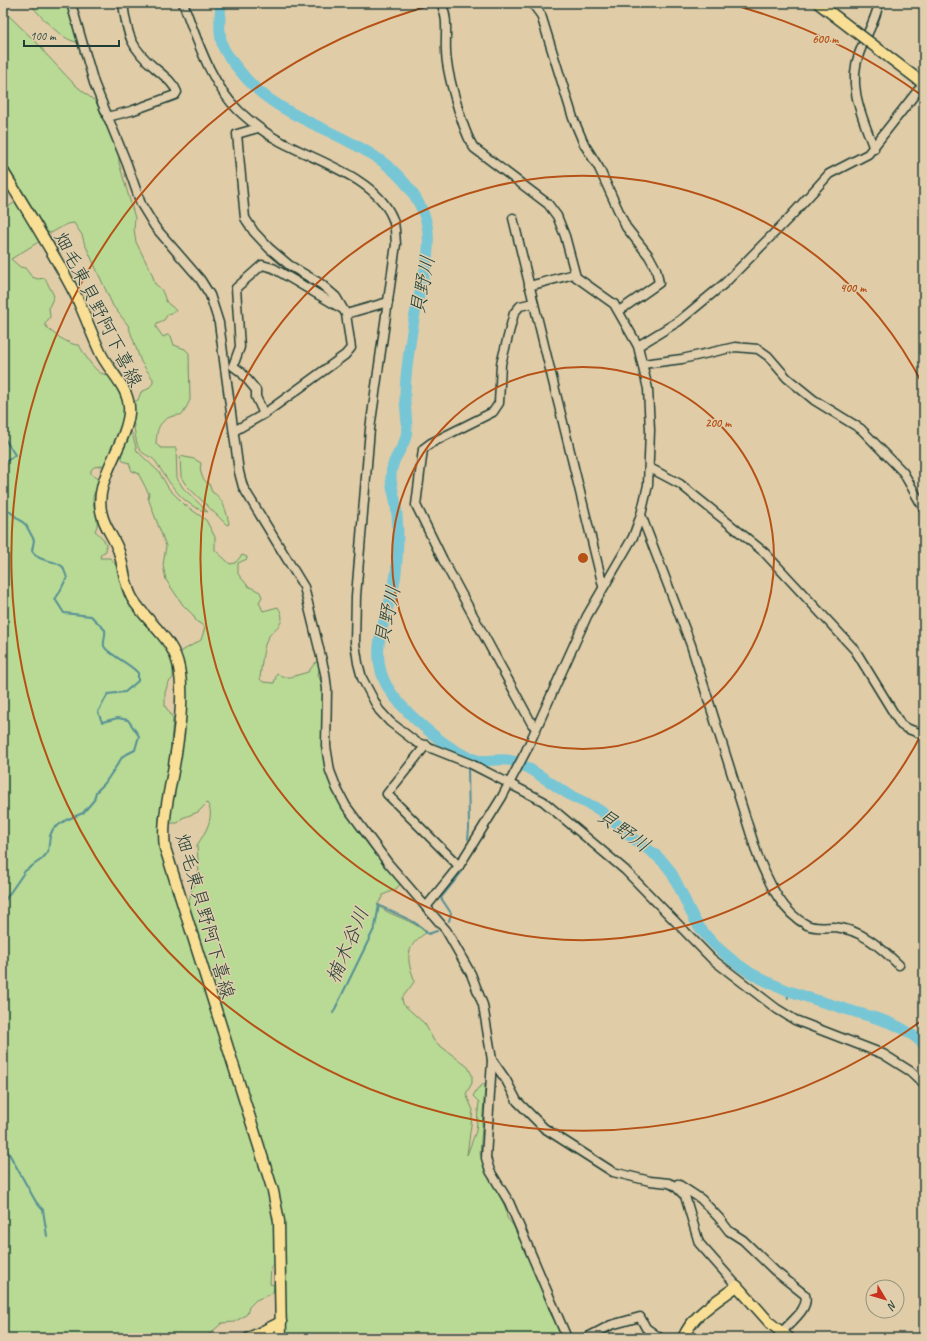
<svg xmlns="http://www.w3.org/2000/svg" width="927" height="1341" font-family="Caveat,'Klee One',sans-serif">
<rect width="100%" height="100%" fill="#e1cca8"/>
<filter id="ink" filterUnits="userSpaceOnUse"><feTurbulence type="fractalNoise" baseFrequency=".025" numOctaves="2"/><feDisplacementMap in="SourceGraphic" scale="8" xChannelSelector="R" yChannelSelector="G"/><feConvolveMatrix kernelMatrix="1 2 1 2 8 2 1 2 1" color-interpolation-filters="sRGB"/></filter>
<g filter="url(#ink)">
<g fill="#b9da94" stroke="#6c8c64">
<path d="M 30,3 L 67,3 L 78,42 C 63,42 38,14 30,3 Z"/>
<path d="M 3,10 L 42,48 L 44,52 L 74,84 L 96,102 L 119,154 L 119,163 L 135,218 L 134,229 L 136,242 L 152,274 L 155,284 C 163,289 163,294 166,301 C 168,305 174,307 176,311 L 168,314 L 164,320 L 157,323 L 156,327 L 163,337 L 167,335 L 171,336 L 174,345 L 185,349 L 189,353 L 190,400 L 183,414 C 178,416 174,415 170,417 C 157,423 157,432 156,444 L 161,448 L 176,448 L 177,478 L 183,488 L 208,512 C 183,507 169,482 156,462 C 153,457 143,455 139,449 C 135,442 132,412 132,403 L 138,400 L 141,392 L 148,389 L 153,383 L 153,379 L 141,362 L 128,325 L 113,306 L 84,242 L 82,235 L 74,223 L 67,224 L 51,233 L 44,231 L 3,167 Z"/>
<path d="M 14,203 L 19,204 L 40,241 L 11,259 L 20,267 L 25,268 L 32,277 L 38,279 L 45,278 L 54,296 L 49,307 L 50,317 L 45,324 C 47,331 71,346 79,345 C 85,355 90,365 99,372 C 103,375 109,374 113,379 C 136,406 118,437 107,465 L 94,467 L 91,470 L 91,474 L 100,481 C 99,488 93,491 93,499 C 93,510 101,521 95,531 C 101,536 108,542 106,551 L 101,554 L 100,558 L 110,558 C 122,568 119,585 126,598 C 129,604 136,609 140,614 C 157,633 175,652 173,678 L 168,683 L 165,693 L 165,706 L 173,718 L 169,770 L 159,820 L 159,834 L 164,860 L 263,1178 L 274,1207 L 277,1244 L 275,1264 L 271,1266 L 270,1284 L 274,1285 L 273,1293 L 256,1300 L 249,1307 L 247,1314 L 241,1318 L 234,1322 L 222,1323 L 205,1338 L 3,1338 L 3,210 Z"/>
<path d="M 130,431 L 132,433 L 137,451 L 159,472 L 169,489 L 185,505 L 206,520 L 215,537 L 215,550 L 230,564 L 235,563 L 242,555 L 247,557 L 247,559 L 238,563 L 238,574 L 248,586 L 260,592 L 262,597 L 259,602 L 263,611 L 278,607 C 290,626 271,627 266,642 C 263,649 261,669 260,679 L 263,682 L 274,683 L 277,673 L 282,677 L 291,677 L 308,672 L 316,662 L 320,665 L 318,675 L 324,688 L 323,745 L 351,819 L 369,846 L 401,883 L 396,889 L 383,895 L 383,897 L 377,905 C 391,917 413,919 426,933 C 413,941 406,950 410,967 C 411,972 414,976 414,982 L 402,998 L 403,1004 L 425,1024 L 434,1041 L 468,1067 L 472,1075 L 472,1083 L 466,1094 L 473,1110 L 467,1155 L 476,1131 L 479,1102 L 473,1096 L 477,1089 L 484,1084 L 485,1086 L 480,1154 L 506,1209 L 507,1218 L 513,1225 L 539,1281 L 551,1315 L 558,1326 L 560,1338 L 285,1338 L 283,1222 L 281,1204 L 269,1171 L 187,910 L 192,889 L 197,882 L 199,875 L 197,845 C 205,834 216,815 207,803 L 198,812 L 182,818 L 178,823 L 169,823 L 173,790 L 179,656 L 182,651 L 201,640 L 205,627 L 196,621 L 193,615 L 183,605 L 166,580 L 163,565 L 166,546 L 148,498 L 149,494 L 138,473 L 132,471 L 129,463 L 123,461 L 120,452 Z"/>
<path d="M 180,456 L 194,459 L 201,463 C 199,471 202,480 209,484 L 212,492 C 223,497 227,513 229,524 L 227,525 L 186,485 L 181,477 Z"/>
</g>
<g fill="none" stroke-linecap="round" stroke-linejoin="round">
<g stroke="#548f95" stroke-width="2">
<polyline points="3,436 15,455 3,464"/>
<path d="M 3,506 L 26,525 L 34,540 L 32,551 C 40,564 54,558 63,567 L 67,578 C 62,585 61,592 55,599 L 64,613 L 91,616 L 105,630 C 106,636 103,641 104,646 C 106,653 131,664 138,673 L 138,681 L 125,692 L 108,694 L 98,712 L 102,722 L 118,718 L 128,720 L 139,736 L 135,750 L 123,756 L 105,783 L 96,792 L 94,800 L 83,813 L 66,820 L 53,829 L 50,836 L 48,852 L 42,859 L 25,871 L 3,903"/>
<polyline points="468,765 469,828 468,839"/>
<polyline points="449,921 451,913 441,898 461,873"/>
<polyline points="786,989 788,998"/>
<path d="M 333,1013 L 375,927 L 379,905 C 395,915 416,919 428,934 L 437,931"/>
<polyline points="3,1147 7,1150 36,1202 43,1210 47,1236"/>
</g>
<path stroke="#77c6d5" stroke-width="11" d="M 221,3 C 220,17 218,33 223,47 C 227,55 234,64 240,71 C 288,135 388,131 423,212 C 437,243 420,286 414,319 C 410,343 406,368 405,392 C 404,407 409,423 406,436 C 403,451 391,458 391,477 C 391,487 395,497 396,506 C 399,527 398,552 396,573 C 392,608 368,644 384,680 C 396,707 448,752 477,760 C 487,763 498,757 513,761 C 533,768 552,785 570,795 C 578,800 588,803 596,808 C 607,814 615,823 624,831 C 639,845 658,853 669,869 C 680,886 686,905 696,922 C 708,941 730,960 749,972 C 780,991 818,1000 852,1011 C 879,1019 904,1024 924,1045"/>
<defs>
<g id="minor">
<polyline points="71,3 94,83 127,164 141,204 155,227 200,279 210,295 219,323 239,472 243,487 304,587 325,673 327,689 326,746 330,771 337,789 346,806 388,863 446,930 471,974 483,1005 492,1060 486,1158 490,1171 509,1202 567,1338"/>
<path d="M 183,3 C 197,39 210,83 239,111 C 251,122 263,132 278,140 C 313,160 375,177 392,217 C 396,225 395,235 396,244 L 370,429 L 356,596 L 355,643 L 358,663 L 362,678 L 379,710 L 390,722 L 416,742 L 471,764 L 543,801 L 625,870 L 712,959 L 777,1009 L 795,1020 L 883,1054 L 910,1071 L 924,1084"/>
<polyline points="532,3 541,15 573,118 584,144 599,168 626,227 649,256 656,269 659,283 619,311"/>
<path d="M 107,117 L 131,111 L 175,95 L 177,92 C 173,82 164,76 156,69 C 131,48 127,36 123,3"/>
<path d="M 874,149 C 863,118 847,87 859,54 C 865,37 875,22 879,3"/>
<polyline points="513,218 603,586"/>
<polyline points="529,286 574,274"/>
<polyline points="533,303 520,306 514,313 501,364 499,403 493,412 431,443 423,449 416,505 443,560 532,724 536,728"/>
<polyline points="346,314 388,302"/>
<polyline points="638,346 679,321 725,283 790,217 829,174 868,154 923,84"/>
<polyline points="643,364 682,359 735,347 758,349 768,356 787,378 814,400 861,429 903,472 924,509"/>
<polyline points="264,414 256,397 256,390 241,372 233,366 240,347 236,288 262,265 273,268 341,308"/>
<polyline points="234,431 264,414 345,355 351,348 346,314 336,297 321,284 289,265 269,248 254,232 245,218 237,134 258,128"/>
<polyline points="650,468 680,484 764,552 855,650 901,725 906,728 924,735"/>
<path d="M 641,515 L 691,645 L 758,857 C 769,882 781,912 807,925 C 815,929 826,927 834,927 C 861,929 880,947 899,965"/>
<polyline points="426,745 387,794 459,866"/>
<path d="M 426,907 L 459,866 L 502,797 L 526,751 L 587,616 L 633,537 L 641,515 L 648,485 L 650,430 L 648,389 L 638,346 L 614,304 L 576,277 L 565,236 L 557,216 L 548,204 L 474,148 C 463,132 446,71 446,51 C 445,33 449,19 441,3"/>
<polyline points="492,1060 506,1080 517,1101 544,1128 613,1172 650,1181 669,1183 675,1186 685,1196 699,1243 737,1286"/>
<path d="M 678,1184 L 701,1199 L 719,1218 L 729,1231 L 743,1240 L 775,1271 L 805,1295 C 810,1309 789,1323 782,1332"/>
<polyline points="586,1338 611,1325 640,1317 646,1328 660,1338"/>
</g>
<g id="major">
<polyline points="873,45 924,84"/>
<path d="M 3,171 C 28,212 54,253 76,296 C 85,315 92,335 101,354 C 111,374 131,389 129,413 C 126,446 92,482 102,515 C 105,528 115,539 119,552 C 124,568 124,583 132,598 C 145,621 174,638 179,668 C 185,698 177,751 171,782 C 167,804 162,825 165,848 L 273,1191 L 279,1221 L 281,1338"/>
<polyline points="249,1338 281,1322"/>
<path d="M 683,1338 C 693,1314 717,1301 737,1286 L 770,1323 L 789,1338"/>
</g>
</defs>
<use href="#minor" stroke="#1f3d34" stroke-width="11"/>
<use href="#major" stroke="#1f3d34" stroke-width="13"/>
<use href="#minor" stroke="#e0ceac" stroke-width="8"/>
<use href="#major" stroke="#f9df96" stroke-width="10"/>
<defs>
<polyline id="major-bridge" points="818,3 873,45"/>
</defs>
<use href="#major-bridge" stroke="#1f3d34" stroke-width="13" stroke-linecap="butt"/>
<use href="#major-bridge" stroke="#f9df96" stroke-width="10"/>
</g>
</g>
<g fill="none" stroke="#b65216" stroke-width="2">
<circle cx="583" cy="558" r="191"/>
<path d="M923 731A382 382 0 1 1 923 385"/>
<path d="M924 1019A573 573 0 1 1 440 3M726 3A573 573 0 0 1 924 97"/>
</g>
<g text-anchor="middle" stroke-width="3" stroke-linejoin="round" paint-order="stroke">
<g font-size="19" fill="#1f3d34" stroke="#e0ceac">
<text transform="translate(99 309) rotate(63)" y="7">畑毛東貝野阿下喜線</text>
<text transform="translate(206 916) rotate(74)" y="7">畑毛東貝野阿下喜線</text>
</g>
<g font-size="20" font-style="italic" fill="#23443c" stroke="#e0ceac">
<text transform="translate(422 285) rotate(-79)" y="7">貝野川</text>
<text transform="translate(387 615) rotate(-78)" y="7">貝野川</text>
<text transform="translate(624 830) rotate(36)" y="7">貝野川</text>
<text transform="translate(347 945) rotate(-67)" y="7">楠木谷川</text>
</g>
</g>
<circle cx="583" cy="558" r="6" fill="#b65216" stroke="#e0ceac" stroke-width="2"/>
<g font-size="12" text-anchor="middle" font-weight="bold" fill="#b65216" stroke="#e0ceac" stroke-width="3" stroke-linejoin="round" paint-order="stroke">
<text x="825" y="43">600 m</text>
<text x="853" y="292">400 m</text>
<text x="718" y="427">200 m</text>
</g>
<rect width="927" height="1341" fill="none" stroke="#e0ceac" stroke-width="16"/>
<rect x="8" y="8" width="911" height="1325" fill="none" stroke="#1f3d34" stroke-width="1.5" filter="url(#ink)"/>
<g transform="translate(885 1299) rotate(128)"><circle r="19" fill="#e0ceac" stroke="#93947c"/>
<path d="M0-3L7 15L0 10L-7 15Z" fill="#c8321e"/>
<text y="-6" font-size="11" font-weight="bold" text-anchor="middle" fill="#1f3d34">N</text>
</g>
<path d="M24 40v6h95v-6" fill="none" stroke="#1f3d34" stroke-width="2"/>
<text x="30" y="40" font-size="12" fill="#1f3d34" stroke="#e0ceac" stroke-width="3" paint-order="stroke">100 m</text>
</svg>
